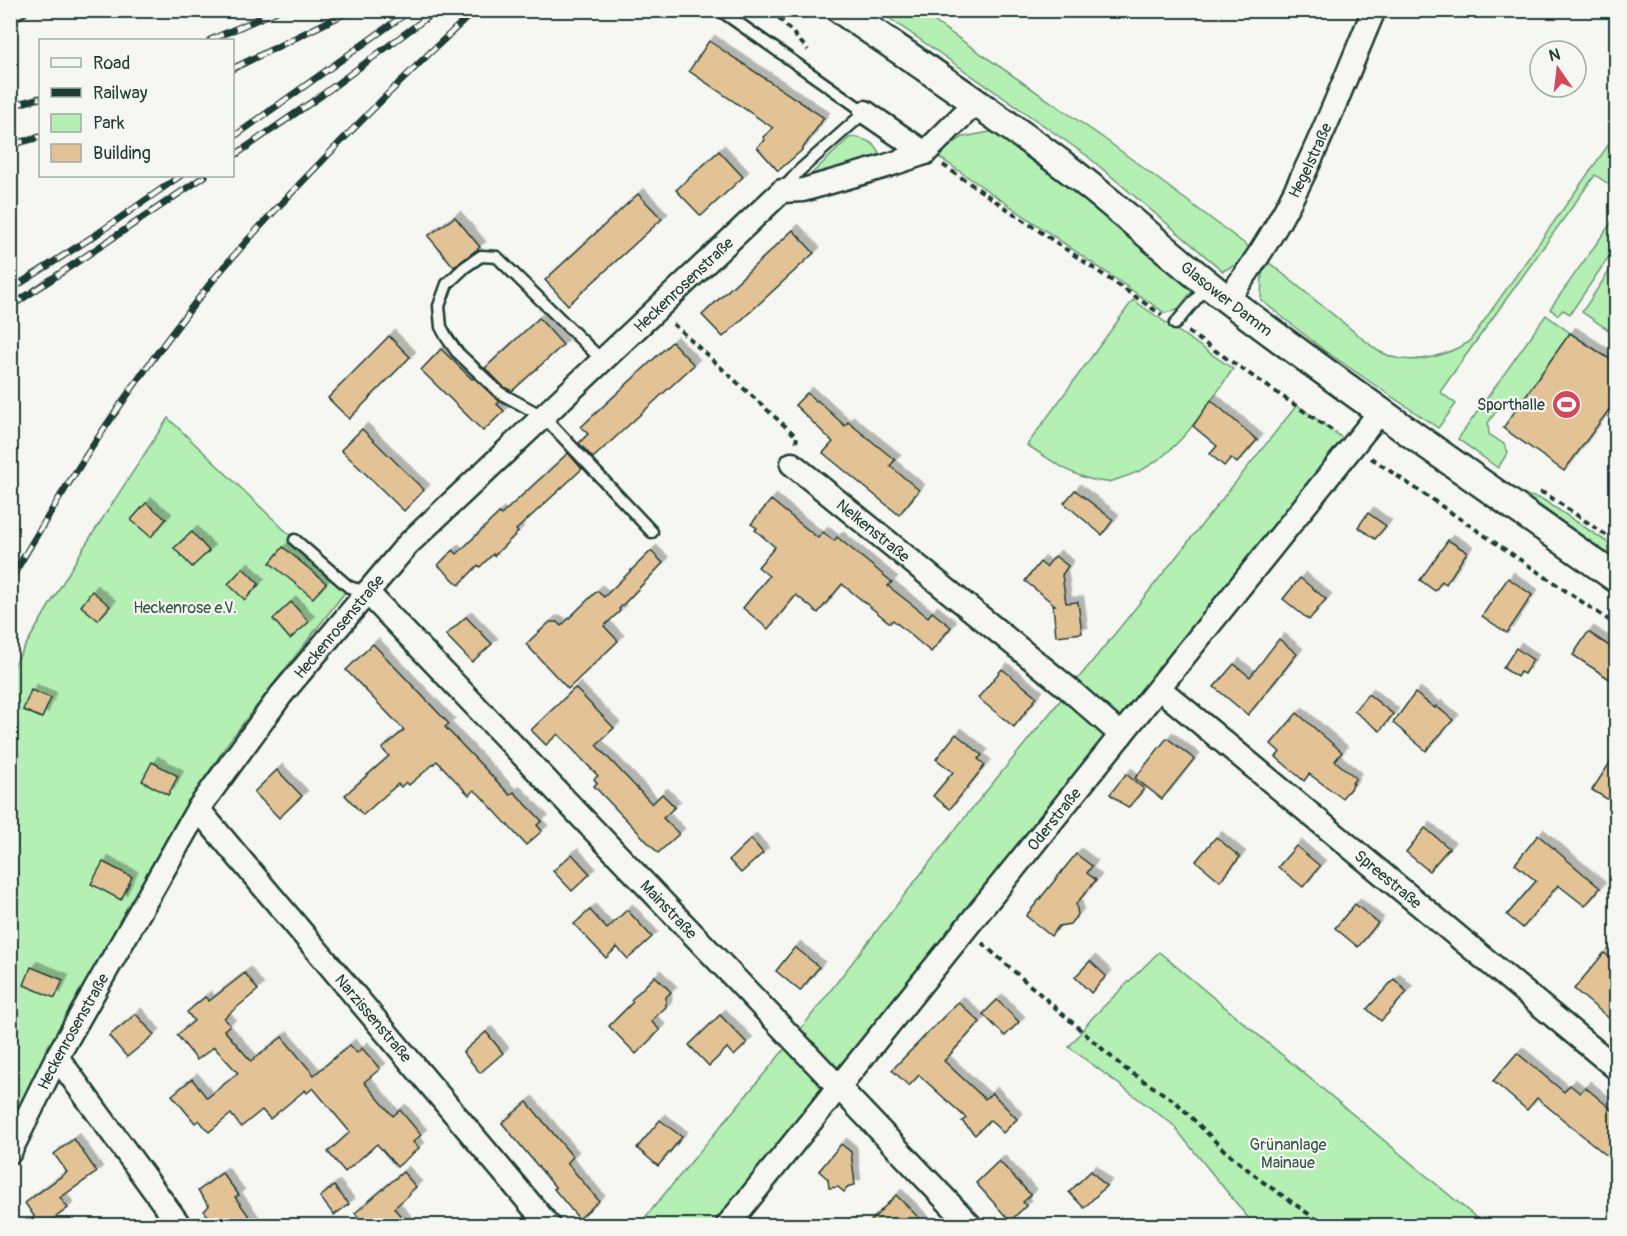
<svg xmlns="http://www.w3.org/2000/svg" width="1627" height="1236" font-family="Pangolin,sans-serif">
<defs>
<filter id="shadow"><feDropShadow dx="5.5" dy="-5.5" stdDeviation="0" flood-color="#0004"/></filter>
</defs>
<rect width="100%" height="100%" fill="#f6f6f2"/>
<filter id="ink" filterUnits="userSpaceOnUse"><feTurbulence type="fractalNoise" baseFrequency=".0167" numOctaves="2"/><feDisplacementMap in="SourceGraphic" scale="12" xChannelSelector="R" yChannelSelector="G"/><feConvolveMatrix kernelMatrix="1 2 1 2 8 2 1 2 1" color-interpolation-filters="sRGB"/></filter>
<g filter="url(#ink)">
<g fill="#b4efb4" stroke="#6a9674" stroke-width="1.5">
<polygon points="879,11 919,11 1102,137 1253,250 1239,263 1223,271 1086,155"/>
<polygon points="990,132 1002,133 1192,284 1193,290 1177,310 1165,313 936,155 963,137"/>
<path d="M 1616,134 L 1616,177 L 1610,185 L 1595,175 L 1459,365 L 1440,392 L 1456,404 L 1438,428 L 1325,351 L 1261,300 L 1262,274 L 1267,261 L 1378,351 C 1384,353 1390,357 1396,358 C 1420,364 1448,354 1469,342 Z"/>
<path d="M 855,137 C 871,141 877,144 882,160 L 804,181 L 849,138 Z"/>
<polygon points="1616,216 1616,246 1570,314 1563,310 1558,315 1550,309"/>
<polygon points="1616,261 1616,335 1582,312"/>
<path d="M 1133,300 L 1233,369 C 1205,409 1174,463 1124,477 C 1118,479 1111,482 1106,482 C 1076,480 1051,460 1027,445 Z"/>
<polygon points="1546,315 1570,333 1516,409 1504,400 1488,423 1489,434 1504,444 1508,452 1498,468 1458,439"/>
<polygon points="1297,405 1345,440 1108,738 714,1225 638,1226 793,1039 961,822 1126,620"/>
<polygon points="168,418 295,540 349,587 228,743 178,818 53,1044 11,1128 11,670 84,547"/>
<polygon points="1512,492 1542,499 1616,548 1616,568"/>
<polygon points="1159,952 1485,1225 1254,1225 1172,1124 1069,1047 1092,1018"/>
</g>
<g fill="#e3c396" stroke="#1f3d34" stroke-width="1.5" filter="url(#shadow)">
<polygon points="709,41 824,118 801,151 778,171 757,147 765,140 763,137 773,128 689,71"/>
<polygon points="719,151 743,177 701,216 676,190"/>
<polygon points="638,194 662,219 568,305 545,280"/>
<polygon points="455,217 480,247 454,267 428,236"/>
<polygon points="793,230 814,253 723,337 702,315"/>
<polygon points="539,318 563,345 512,391 504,387 485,368"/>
<polygon points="1570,333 1617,364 1617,399 1564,471 1503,428"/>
<polygon points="389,336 410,357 349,419 328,398"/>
<polygon points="672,342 694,365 593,458 579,443 588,434 581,427"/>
<polygon points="441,349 472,379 474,378 500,402 497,404 504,411 483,431 421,370"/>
<polygon points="807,393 816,401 817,400 845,426 848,422 895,460 890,466 919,490 899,515 823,453 833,442 795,405"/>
<polygon points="1211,400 1257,440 1237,463 1231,458 1224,466 1210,454 1217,446 1193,426"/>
<polygon points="362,429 424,490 404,511 341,450"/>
<polygon points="568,453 582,469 516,530 518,532 494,556 493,554 480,567 478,565 459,585 438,565 453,550 457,554 499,513 501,515"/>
<polygon points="1075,490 1113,520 1102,535 1064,503"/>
<polygon points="771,500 818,538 823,532 834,541 837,537 892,582 888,586 928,617 932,612 951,627 931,652 893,620 890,623 842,584 818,613 796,595 768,629 743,608 769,576 758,567 775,547 755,530 757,528 751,524"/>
<polygon points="146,503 166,519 151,537 131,520"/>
<polygon points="1368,513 1386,526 1375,539 1358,527"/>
<polygon points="192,532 209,551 192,567 174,548"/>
<polygon points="1448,540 1467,552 1446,584 1442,581 1435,591 1420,580"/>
<polygon points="283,547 326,583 313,598 270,563"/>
<polygon points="651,551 663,563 619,609 620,611 604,626 618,641 568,689 526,644 550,622 557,622 561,626 597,591 604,597"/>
<polygon points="1055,556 1068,566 1062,575 1066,603 1078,602 1082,633 1056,636 1053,605 1055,605 1025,581 1040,562 1046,567"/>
<polygon points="243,568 259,584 245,600 228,584"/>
<polygon points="1300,578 1326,599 1309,620 1283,599"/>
<polygon points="1508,578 1532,595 1507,633 1482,616"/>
<polygon points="92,591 110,606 98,620 81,606"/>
<polygon points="291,602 309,622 290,639 273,619"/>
<polygon points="466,617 492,644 472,662 446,635"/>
<polygon points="1588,632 1617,651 1617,684 1573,655"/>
<polygon points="1279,639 1297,654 1248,715 1214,687 1234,664 1250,677"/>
<polygon points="373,644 449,724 445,727 510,795 514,792 542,821 537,825 542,831 526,845 479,794 474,790 469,795 437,761 409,785 406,782 401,787 398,784 363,815 345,795 389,756 382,749 404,730 346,670"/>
<polygon points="1516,648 1533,660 1524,674 1520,672 1517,677 1503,668"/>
<polygon points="1002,669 1037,697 1014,727 978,698"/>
<polygon points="575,688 614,728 596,745 652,804 662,794 675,807 663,818 679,834 658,853 594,786 597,783 594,779 598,776 558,734 546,745 531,730"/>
<polygon points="31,690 51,698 42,718 23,710"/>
<polygon points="1415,693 1435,708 1436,706 1453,720 1426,751 1393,723"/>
<polygon points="1368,694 1393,714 1380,731 1354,711"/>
<polygon points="1297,713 1342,752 1335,761 1356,778 1352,783 1354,784 1342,798 1309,774 1304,781 1276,757 1280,752 1271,744"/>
<polygon points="956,734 982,755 978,759 985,765 950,809 933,796 953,772 936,759"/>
<polygon points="1167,738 1194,759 1162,799 1135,778"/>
<polygon points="1617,752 1617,805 1592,790"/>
<polygon points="152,762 178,776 168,795 142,781"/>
<polygon points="277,770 302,796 279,818 254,792"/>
<polygon points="1126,774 1144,789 1128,808 1110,794"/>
<polygon points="1425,828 1449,848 1429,871 1406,852"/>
<polygon points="1538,835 1600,888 1585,906 1558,885 1523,928 1507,915 1536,881 1515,864"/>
<polygon points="1216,837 1240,857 1220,881 1196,861"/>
<polygon points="751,839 763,853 741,873 729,860"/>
<polygon points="1296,846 1320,866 1303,887 1278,867"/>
<polygon points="572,854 590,874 572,891 553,871"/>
<polygon points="1076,854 1092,866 1087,873 1096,880 1076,904 1078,914 1070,924 1059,926 1051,936 1026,916"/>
<polygon points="103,862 132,877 121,900 91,884"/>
<polygon points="1355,904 1378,923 1358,947 1335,928"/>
<polygon points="590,910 607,929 627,910 652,937 628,959 617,947 606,958 574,924"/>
<polygon points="795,947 819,967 800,991 776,971"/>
<polygon points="1604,953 1617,963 1617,1025 1574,989"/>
<polygon points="1090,961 1106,976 1091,993 1075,977"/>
<polygon points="31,967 63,980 55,998 24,985"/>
<polygon points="245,973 258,990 224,1018 230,1025 224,1030 251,1061 282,1037 314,1075 350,1045 357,1053 362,1048 380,1069 364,1082 393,1116 400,1110 421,1135 413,1142 419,1148 397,1167 377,1144 345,1172 328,1152 350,1132 313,1088 307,1093 305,1090 270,1119 262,1110 241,1127 231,1114 209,1132 199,1120 195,1123 172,1095 192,1079 207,1098 238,1073 214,1047 197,1060 177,1035 194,1021 187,1012 205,997 209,1001"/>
<polygon points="655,976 671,992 666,997 666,1007 651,1021 660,1030 636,1054 609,1026 633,1002 631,1000"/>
<polygon points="1394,979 1407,992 1381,1021 1367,1009"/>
<polygon points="997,1000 1019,1022 1005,1036 983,1014"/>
<polygon points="958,1002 980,1022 944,1061 985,1099 992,1093 1017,1119 1003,1133 990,1120 975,1135 962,1121 966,1118 919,1075 909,1086 892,1070"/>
<polygon points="136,1014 154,1035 127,1057 109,1036"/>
<polygon points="720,1015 747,1043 734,1056 727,1048 709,1066 689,1045"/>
<polygon points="486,1032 503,1053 480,1073 463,1052"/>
<polygon points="1517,1053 1564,1092 1570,1085 1580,1093 1585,1087 1617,1114 1617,1164 1537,1098 1527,1110 1493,1081"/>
<polygon points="527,1102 573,1157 567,1163 599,1201 579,1219 554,1189 556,1188 502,1123"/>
<polygon points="660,1120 682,1137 658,1166 637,1148"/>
<polygon points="74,1139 97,1172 60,1198 68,1208 44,1226 31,1226 34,1216 25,1203 67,1172 54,1154"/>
<polygon points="841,1144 851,1152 855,1185 849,1186 844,1192 838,1187 829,1188 828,1179 819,1171"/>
<polygon points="999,1161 1031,1195 1023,1202 1026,1206 1010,1221 976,1183"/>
<polygon points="1091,1171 1106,1186 1084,1208 1069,1192"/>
<polygon points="403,1172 416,1187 409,1193 410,1194 394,1208 409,1226 365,1226 355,1213"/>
<polygon points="222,1173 239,1195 235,1197 256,1226 215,1226 204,1211 209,1206 198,1191"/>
<polygon points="334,1186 349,1204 334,1215 320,1197"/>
<polygon points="896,1195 927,1226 866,1226"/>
</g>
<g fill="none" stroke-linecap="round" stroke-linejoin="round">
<defs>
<g id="service">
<polyline points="724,13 865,112 800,170 784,188"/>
<polyline points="10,16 22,10"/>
<polyline points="1175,324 1208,285"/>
<polyline points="603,361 497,257 481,256 465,267 447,284 439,306 441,327 447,338 457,352 500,393 544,417 652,532"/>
<polyline points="295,540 349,587 367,592"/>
</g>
<g id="minor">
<polyline points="865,112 925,153"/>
<path id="s1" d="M 1227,299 C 1295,215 1332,109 1374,10"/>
<path id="s2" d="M 792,464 L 1069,689 L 1121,735"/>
<path id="s3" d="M 367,592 L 971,1226"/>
<path id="s4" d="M 1160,689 L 1616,1068"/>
<path id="s5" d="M 198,809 L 549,1226"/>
<polyline points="57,1057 180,1226"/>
<path id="s6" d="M 10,1152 L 57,1057 L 198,809 L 281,695 L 408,544 L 782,191 L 803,190 L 883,167 L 925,153 L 976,102"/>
<path id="s7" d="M 727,1226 L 1380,412"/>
</g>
<g id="tertiary">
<path id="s8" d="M 841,10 C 914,60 988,109 1059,162 C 1117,205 1170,256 1228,300 C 1355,396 1486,486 1616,578"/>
</g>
</defs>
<use href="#service" stroke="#1f3d34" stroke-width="15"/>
<use href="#minor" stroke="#1f3d34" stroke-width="27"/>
<use href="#tertiary" stroke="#1f3d34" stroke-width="32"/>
<g stroke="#1f3d34" stroke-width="4" stroke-dasharray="6 4.5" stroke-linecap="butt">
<polyline points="772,10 808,50"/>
<polyline points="943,165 1162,315"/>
<polyline points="673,324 797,437 796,442"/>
<polyline points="1188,332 1336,433"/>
<polyline points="1371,458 1616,625"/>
<polyline points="1540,492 1546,494 1616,542"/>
<polyline points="982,943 1124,1068 1176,1102 1224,1150 1263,1182 1326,1226"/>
</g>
<use href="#service" stroke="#f6f6f2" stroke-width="10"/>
<use href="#minor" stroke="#f6f6f2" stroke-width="22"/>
<use href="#tertiary" stroke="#f6f6f2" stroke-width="27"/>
<defs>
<g id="rail">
<polyline points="210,40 279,10"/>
<polyline points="232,69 352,10"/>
<polyline points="10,106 40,98"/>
<polyline points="232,138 411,10"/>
<polyline points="10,145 40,137"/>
<polyline points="232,157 322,95 437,10"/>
<polyline points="10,290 97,234 180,176"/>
<polyline points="10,307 205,176"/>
<path d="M 10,581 C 69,477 136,377 210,284 C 237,250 268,218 298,186 C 355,126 414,67 475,10"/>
</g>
</defs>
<use href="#rail" stroke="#1f3d34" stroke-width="7"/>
<use href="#rail" stroke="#f6f6f2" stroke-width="4.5" stroke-dasharray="14" stroke-linecap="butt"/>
</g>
</g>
<defs>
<symbol id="stadium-disc" viewBox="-11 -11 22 22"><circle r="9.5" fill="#d1495b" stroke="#f6f6f2"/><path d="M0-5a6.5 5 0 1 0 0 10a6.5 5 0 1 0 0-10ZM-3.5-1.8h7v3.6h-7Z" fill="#fff"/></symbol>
</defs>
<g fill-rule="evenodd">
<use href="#stadium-disc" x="1550" y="388" width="33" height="33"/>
</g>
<g text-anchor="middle" stroke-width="4.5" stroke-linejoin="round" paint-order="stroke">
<g font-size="16" fill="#1f3d34" stroke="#f6f6f2">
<text dy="6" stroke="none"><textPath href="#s1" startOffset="162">Hegelstraße</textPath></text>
<text dy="6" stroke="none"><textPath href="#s6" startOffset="1108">Heckenrosenstraße</textPath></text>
<text dy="6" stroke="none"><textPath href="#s8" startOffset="482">Glasower Damm</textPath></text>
<text dy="6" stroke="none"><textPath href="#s2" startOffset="105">Nelkenstraße</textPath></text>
<text dy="6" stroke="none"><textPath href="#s6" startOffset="622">Heckenrosenstraße</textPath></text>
<text dy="6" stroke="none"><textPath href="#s7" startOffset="522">Oderstraße</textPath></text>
<text dy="6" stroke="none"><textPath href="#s4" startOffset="297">Spreestraße</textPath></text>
<text dy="6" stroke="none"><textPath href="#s3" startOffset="438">Mainstraße</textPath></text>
<text dy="6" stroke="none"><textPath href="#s5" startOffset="273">Narzissenstraße</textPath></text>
<text dy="6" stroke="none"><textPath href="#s6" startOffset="136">Heckenrosenstraße</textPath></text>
</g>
<g font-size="16" fill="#1f3d34" stroke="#f6f6f2" text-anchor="end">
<text x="1545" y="410">Sporthalle</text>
</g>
<g font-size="16" fill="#355847" stroke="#f6f6f2">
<text x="185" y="613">Heckenrose e.V.</text>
<text x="1288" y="1150">Grünanlage<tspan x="1288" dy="18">Mainaue</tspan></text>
</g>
</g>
<rect width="1627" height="1236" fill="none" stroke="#f6f6f2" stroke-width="36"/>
<rect x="18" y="18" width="1591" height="1200" fill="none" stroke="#1f3d34" stroke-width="2" filter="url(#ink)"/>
<rect x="39" y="39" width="195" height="138" fill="#f6f6f2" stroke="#a0aca6" stroke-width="1.5"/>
<rect x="51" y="58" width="30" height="9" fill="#f6f6f2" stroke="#a0aca6" stroke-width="1.5"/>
<text x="93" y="69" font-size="18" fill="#1f3d34">Road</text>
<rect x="51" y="88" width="30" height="9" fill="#1f3d34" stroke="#a0aca6" stroke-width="1.5"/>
<text x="93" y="99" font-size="18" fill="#1f3d34">Railway</text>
<rect x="51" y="114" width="30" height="18" fill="#b4efb4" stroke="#a0aca6" stroke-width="1.5"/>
<text x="93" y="129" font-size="18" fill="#1f3d34">Park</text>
<rect x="51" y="144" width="30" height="18" fill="#e3c396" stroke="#a0aca6" stroke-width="1.5"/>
<text x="93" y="159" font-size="18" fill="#1f3d34">Building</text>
<g transform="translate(1558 69) rotate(346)"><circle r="28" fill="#f6f6f2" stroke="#a0aca6" stroke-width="1.5"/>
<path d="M0-4.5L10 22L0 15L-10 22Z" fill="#d1495b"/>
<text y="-9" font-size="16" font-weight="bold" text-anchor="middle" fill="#1f3d34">N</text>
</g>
</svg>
